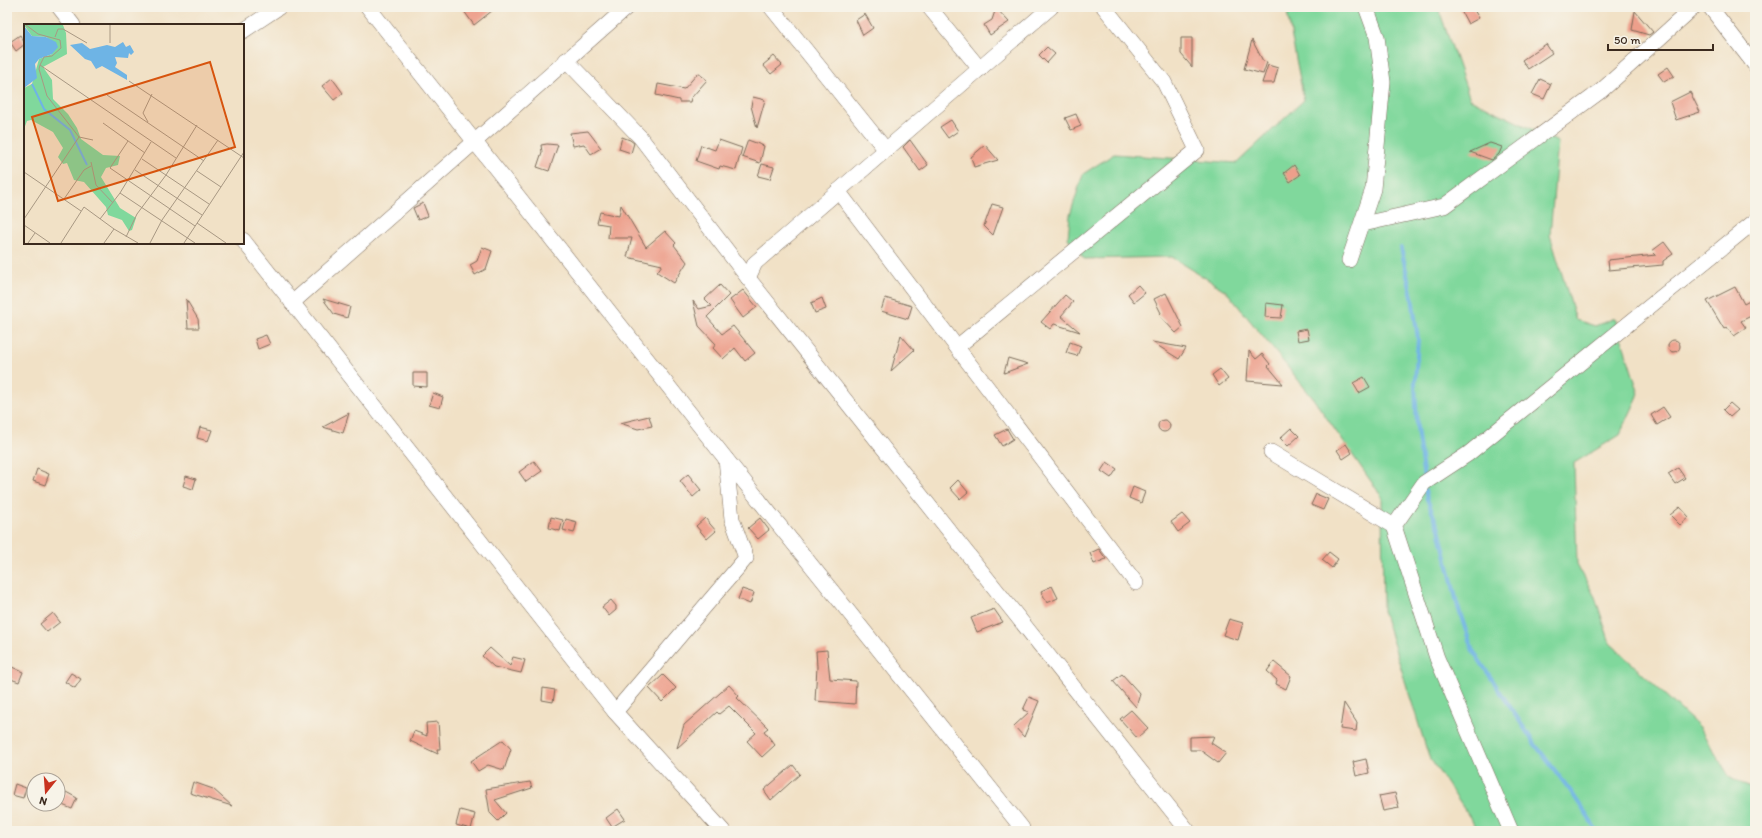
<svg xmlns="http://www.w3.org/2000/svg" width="1762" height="838" font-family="Itim,sans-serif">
<rect width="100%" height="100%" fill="#f7f3e8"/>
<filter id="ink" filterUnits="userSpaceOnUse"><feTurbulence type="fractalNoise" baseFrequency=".025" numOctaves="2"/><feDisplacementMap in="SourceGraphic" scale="8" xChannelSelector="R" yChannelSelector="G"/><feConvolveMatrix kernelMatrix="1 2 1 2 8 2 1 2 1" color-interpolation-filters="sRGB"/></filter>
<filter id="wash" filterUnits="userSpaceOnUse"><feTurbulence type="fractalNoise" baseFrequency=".012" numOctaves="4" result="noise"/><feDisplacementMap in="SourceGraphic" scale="16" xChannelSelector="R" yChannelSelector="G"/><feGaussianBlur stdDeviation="0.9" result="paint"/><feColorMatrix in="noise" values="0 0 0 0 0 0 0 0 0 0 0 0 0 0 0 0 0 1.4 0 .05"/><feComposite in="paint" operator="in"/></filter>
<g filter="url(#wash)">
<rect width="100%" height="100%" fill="#f1e1c6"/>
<polygon fill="#80d89c" stroke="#5e815d" points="1286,7 1438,7 1470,99 1558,142 1550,235 1576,320 1595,326 1615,318 1639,394 1620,435 1574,463 1577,564 1595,597 1610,643 1699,727 1729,776 1755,791 1755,831 1479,831 1429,757 1383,611 1382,497 1312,397 1226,291 1172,257 1084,259 1068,238 1070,215 1083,174 1114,154 1237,163 1304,100"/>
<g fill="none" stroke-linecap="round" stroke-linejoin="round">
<g stroke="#6eb4e5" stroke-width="4">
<polyline points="1401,248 1412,297 1418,339 1415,383 1417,428 1424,479"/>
<polyline points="1425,490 1427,499 1439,529 1458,607 1472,649 1534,743 1572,793 1597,831"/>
</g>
</g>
<g id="blocks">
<g fill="#ed9f8b">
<polygon points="461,7 497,7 474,25"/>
<polygon points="1459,7 1472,7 1479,18 1468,24"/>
<polygon points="996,8 1009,22 990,35 984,25 992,20"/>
<polygon points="1635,11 1653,32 1649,35 1632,30"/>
<polygon points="865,14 873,28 863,35 856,20"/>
<polygon points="20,35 25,44 16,51 10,42"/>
<polygon points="1181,38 1192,38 1192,67 1181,54"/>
<polygon points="1252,40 1263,61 1267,62 1263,74 1244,69"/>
<polygon points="1546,44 1552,53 1528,69 1522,60"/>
<polygon points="1047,47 1055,54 1047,63 1039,55"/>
<polygon points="774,56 782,65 771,74 763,65"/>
<polygon points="1268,65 1278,68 1274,83 1262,83"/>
<polygon points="1668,67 1674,76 1664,82 1658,74"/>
<polygon points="698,73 707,80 691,98 690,102 679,102 679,100 656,95 658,84 684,89"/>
<polygon points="332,78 343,93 334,100 322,86"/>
<polygon points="1540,79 1551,84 1544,99 1532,94"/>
<polygon points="1690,92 1700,112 1676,120 1670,102"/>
<polygon points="753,97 765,100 757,128 751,106"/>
<polygon points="1076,114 1081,126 1071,130 1065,118"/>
<polygon points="951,120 958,131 948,138 940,127"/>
<polygon points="588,131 601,148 591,154 584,144 573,146 570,133"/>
<polygon points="622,137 630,140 634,143 631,153 619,149"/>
<polygon points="719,140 742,148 736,170 720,166 719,169 696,161 701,145 715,150"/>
<polygon points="748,140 764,146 760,163 742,157"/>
<polygon points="910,140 928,165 920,171 903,147"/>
<polygon points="1490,143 1502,147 1499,154 1492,160 1470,152"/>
<polygon points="547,144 558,145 549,171 537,167 542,152 541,145"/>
<polygon points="985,145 998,160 974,167 971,157"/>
<polygon points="762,164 774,167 770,179 758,176"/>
<polygon points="1294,165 1300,175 1290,182 1284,173"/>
<polygon points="423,203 428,216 418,220 413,208"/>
<polygon points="992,204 1003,207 993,235 984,226"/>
<polygon points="621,205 646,247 665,231 676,243 674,245 687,262 674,283 657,272 662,265 627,257 632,238 608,238 609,225 597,223 600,212 619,216"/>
<polygon points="1664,242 1673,254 1663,261 1663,265 1609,270 1608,260 1656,255 1652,251"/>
<polygon points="482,247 492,251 486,269 475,275 470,265 477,261"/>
<polygon points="720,285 729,295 707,317 722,334 733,326 755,353 745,361 735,348 723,359 713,348 716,344 699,326 693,301 699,309 712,306 705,299"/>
<polygon points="1138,285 1145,293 1134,302 1128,294"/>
<polygon points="1735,287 1744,304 1755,298 1755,314 1741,321 1746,328 1734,336 1727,327 1724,329 1707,301"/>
<polygon points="743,290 757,307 743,318 730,300"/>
<polygon points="1166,293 1183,327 1176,333 1159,315 1161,313 1154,299"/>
<polygon points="1065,295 1073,302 1061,316 1080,332 1054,324 1050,329 1041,322"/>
<polygon points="822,298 826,309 815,313 811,303"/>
<polygon points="885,298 912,306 908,319 881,311"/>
<polygon points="186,299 198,319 199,328 188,328"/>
<polygon points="323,299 350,307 347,318 334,314"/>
<polygon points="1266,303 1283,305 1281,318 1265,317"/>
<polygon points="1307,329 1309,339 1298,341 1296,331"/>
<polygon points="266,335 270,344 258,349 255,339"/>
<polygon points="901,335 914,350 891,371"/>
<circle cx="1674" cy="346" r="6"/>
<polygon points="1070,342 1081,346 1077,356 1066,353"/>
<polygon points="1152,342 1186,348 1179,359"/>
<polygon points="1249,351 1256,359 1262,354 1270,364 1268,366 1283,384 1247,381"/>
<polygon points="1008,358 1028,364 1004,373"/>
<polygon points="1220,369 1228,379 1219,386 1212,375"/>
<polygon points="413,373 427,373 427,387 413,386"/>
<polygon points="1364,377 1370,387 1359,393 1353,383"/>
<polygon points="433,393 443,397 440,408 429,405"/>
<polygon points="1730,403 1738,410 1730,417 1723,410"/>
<polygon points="1663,407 1670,417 1657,425 1651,415"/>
<polygon points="349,413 343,433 323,427"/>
<polygon points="649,416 652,426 638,429 620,423"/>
<circle cx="1164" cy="426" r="6"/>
<polygon points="200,427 212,430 208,441 197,438"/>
<polygon points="1291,428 1299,436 1288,446 1280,438"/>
<polygon points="1007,429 1013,439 1002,446 995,435"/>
<polygon points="1346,444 1352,453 1343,459 1337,450"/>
<polygon points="534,461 542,471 526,482 519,472"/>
<polygon points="1107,462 1117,469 1111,478 1101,471"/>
<polygon points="1678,468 1685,478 1675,484 1668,474"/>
<polygon points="37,469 49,474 45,485 33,481"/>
<polygon points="688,474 701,490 693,497 680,481"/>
<polygon points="186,476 196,479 193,489 183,486"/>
<polygon points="958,480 968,492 960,499 950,488"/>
<polygon points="1133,487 1145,492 1141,503 1129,498"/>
<polygon points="1316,494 1328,499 1323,510 1311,505"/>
<polygon points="1680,507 1689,517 1680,525 1670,515"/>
<polygon points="1182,514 1190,523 1178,532 1171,522"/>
<polygon points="551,517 563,520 560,531 549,528"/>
<polygon points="705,518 716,531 707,539 696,526"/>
<polygon points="760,518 769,530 758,539 748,528"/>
<polygon points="566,519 577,522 574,533 563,530"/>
<polygon points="1099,549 1106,559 1094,564 1090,553"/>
<polygon points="1329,552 1338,559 1332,568 1322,560"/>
<polygon points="1052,586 1058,598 1047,603 1041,591"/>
<polygon points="742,589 754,593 750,604 738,599"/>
<polygon points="611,600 616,606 616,610 609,616 602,607"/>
<polygon points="994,609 1003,622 977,632 971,618"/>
<polygon points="53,613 60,622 47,632 40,624"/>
<polygon points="1229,619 1243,623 1238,640 1223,635"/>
<polygon points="490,648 510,666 513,657 525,660 521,673 494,667 482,656"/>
<polygon points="827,650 830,679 856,681 855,704 815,701 817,667 816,651"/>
<polygon points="1274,662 1291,676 1286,689 1276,684 1277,680 1267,671"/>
<polygon points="12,667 23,672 19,682 8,678"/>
<polygon points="71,673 81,679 75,688 65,682"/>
<polygon points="1122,674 1140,694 1136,707 1113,681"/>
<polygon points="663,675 676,688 662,702 649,688"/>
<polygon points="729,685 739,696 737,698 768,728 764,731 775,745 762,757 747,741 756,733 729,706 719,714 717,712 677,748 684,725"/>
<polygon points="543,688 555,690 553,702 542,700"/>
<polygon points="1029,697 1039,701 1024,737 1014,726 1029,712 1023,710"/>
<polygon points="1344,703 1357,723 1356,731 1340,729"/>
<polygon points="1131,710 1148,728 1137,738 1120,719"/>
<polygon points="438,722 440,749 437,749 438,754 410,741 414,731 427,736 426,723"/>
<polygon points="1214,736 1211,743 1226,753 1218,763 1200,750 1190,750 1190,737"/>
<polygon points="503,740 511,749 504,770 488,765 478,771 471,761"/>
<polygon points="1366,759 1369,773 1356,776 1353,762"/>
<polygon points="793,765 800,774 771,800 764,790"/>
<polygon points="193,782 213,789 232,806 190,793"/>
<polygon points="530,782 532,788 495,800 506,813 498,821 490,813 486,789"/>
<polygon points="15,784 26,788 23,798 12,795"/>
<polygon points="66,792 77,798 72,809 60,804"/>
<polygon points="1395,793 1399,808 1383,811 1379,796"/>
<polygon points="618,809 625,819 612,827 606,818"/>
<polygon points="460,810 475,814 471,829 456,825"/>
</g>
</g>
</g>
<g filter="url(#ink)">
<use href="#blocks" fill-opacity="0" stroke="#7b6a59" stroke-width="1"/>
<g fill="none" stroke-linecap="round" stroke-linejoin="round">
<defs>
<g id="minor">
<polyline points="59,7 73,25"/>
<polyline points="368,7 726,459 1022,828"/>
<polyline points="771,7 886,150"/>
<polyline points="929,7 980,69"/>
<polyline points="1710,7 1755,65"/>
<polyline points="243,31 279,7"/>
<polyline points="566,60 640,137 748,278 1188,831"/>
<polyline points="838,191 1136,583"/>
<polyline points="1363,224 1444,206 1602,90 1694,7"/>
<polyline points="243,240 615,712 723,831"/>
<polyline points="1349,260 1373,189 1383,82 1377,37 1366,7"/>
<polyline points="748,278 755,263 1051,7"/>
<polyline points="292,303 627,7"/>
<polyline points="957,347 1197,150 1164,82 1104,7"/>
<polyline points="1271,452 1394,526 1437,658 1511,831"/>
<polyline points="1394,526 1424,483 1468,454 1755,221"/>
<polyline points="615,712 746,558 732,519 726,459"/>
</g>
</defs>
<use href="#minor" stroke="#7b6a59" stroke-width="16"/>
<use href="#minor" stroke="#fff" stroke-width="15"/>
</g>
</g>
<g transform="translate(24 24)">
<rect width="220" height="220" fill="#f1e1c6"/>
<path d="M 0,1 L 39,1 L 42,9 L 43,30 L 19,43 L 28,56 L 29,75 L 44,90 L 53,104 L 57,115 L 79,131 L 96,132 L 94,141 L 82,144 L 77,153 L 96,184 L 112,194 L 108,206 L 105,207 L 98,196 L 84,191 L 82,183 L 60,158 L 50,156 L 43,139 L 39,140 L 34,133 L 39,124 L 29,108 L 7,96 L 3,97 L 0,105 L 0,64 L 8,60 L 15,35 L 28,30 L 23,13 L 8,12 Z" fill="#80d89c"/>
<path d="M 0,2 L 8,12 L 22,13 L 32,18 L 34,23 L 28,30 L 15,35 L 11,40 L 13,54 L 0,64 ZM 99,18 L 102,23 L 106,21 L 110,28 L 107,31 L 105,29 L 104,34 L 91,33 L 93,39 L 91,43 L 103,51 L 103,56 L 78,42 L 72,45 L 67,37 L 61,35 L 46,21 L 58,19 L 66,25 L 83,21 L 91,23 Z" fill="#6eb4e5"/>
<path fill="none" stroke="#6eb4e5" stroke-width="2" d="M 8,60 L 20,85 L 46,106 L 63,141"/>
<path fill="none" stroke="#a89883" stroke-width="1" d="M 2,1 L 14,10 L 36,16 L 37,24 L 28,32 L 20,33 L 16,41M 86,1 L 86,19M 31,13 L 34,5 L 39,5 L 63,19M 105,57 L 220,134M 83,71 L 180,137M 124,98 L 119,89 L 128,70M 79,99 L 121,129M 69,116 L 55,113 L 23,72 L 15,45 L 16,41 L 152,134M 104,117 L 86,144 L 171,202M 127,118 L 96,169 L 171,219M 118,135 L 185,180M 67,138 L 72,161 L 89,179M 111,146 L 178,191M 173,147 L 197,163M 0,148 L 57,187M 40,175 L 60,146 L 67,142M 0,195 L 55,113M 76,195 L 96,169M 173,199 L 202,219M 0,201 L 26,219M 90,205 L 114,219M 102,213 L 113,190 L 142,151 L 173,101M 4,219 L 11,209M 37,219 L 60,183 L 90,205 L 80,219M 126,219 L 138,196 L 194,116M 160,219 L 220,128"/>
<path fill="#d7540e" fill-opacity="0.15" stroke="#d7540e" stroke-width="2" d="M 186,38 L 211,123 L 34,177 L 8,93 Z"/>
<rect width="220" height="220" fill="none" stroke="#3b2a1e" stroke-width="2"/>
</g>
<rect width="1762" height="838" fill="none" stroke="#f7f3e8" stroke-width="24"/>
<g transform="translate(46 792) rotate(197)"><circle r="19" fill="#f7f3e8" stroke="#aca397"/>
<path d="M0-3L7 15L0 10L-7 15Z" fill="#c8321e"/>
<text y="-6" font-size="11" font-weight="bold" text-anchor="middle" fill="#3b2a1e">N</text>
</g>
<path d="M1608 44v6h105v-6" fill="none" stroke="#3b2a1e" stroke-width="2"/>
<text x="1614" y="44" font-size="12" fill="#3b2a1e" stroke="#f7f3e8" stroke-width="3" paint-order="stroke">50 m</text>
</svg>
